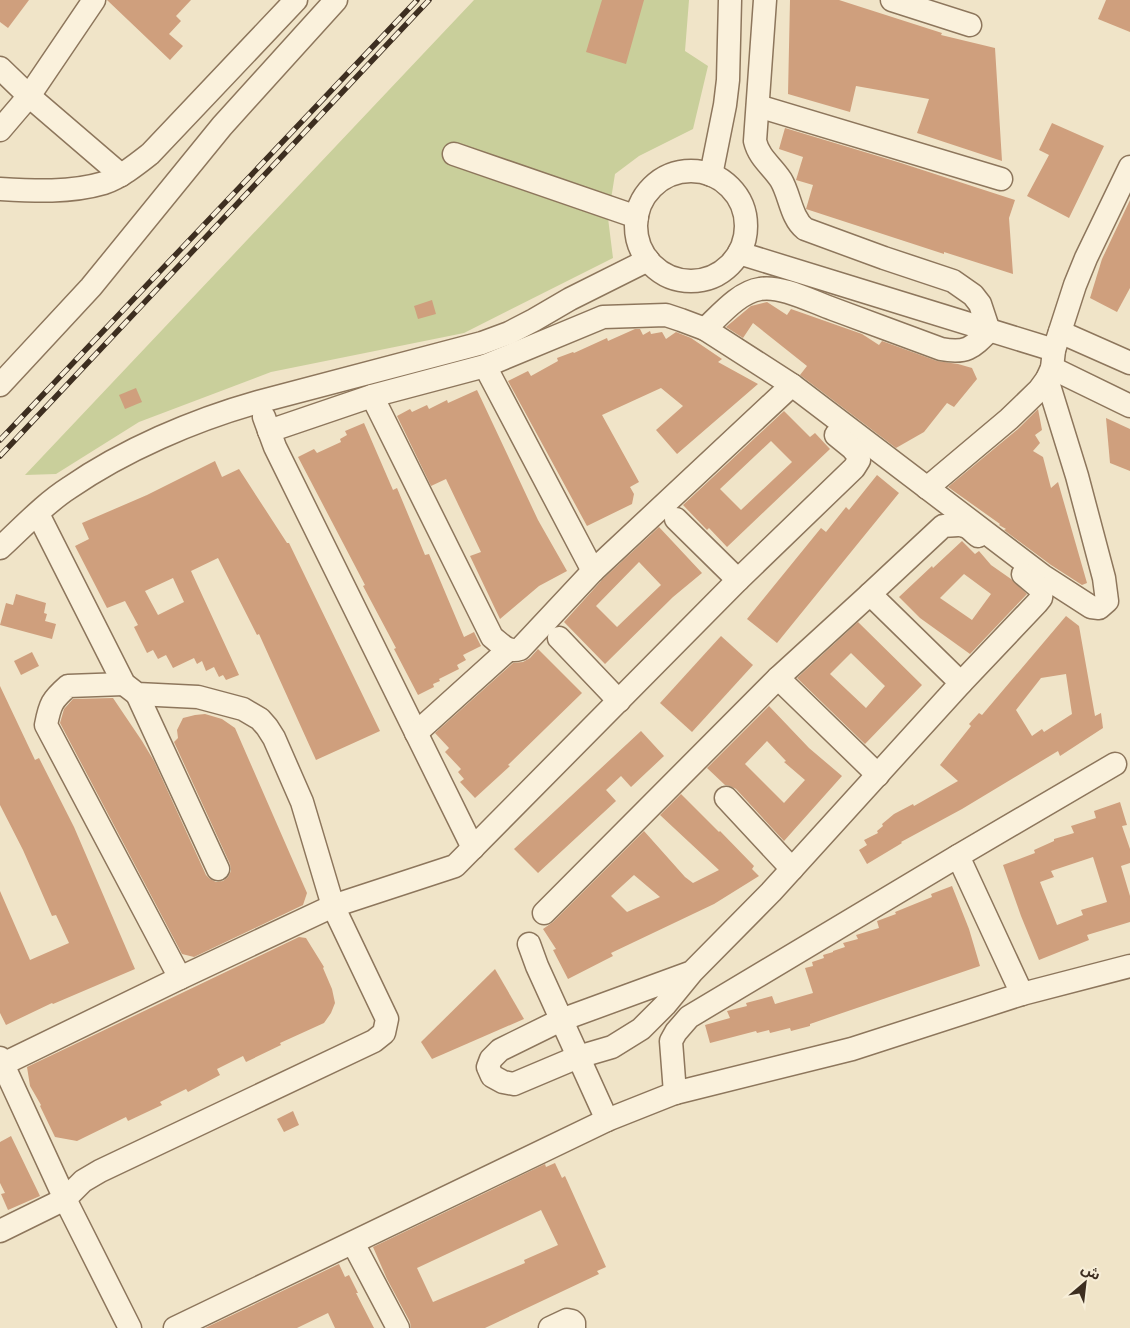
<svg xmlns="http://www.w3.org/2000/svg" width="1130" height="1328" font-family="'Libre Baskerville','Noto Sans Arabic',serif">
<rect width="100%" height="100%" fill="#f0e4c8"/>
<polygon fill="#c9cf9b" points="474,0 689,0 685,51 708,66 693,129 639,156 615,174 608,218 613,258 464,333 271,372 139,422 56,474 25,475"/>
<g fill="#cf9f7d" fill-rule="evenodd">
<polygon points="0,0 29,0 8,28 0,22"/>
<polygon points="107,0 191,0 176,16 181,21 169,34 183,46 170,60"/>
<polygon points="602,0 644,0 626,64 586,52"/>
<polygon points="790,0 839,0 942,33 941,35 995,48 1002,161 917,133 929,99 856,86 850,112 788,94"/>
<polygon points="1106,0 1130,0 1130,32 1098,19"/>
<polygon points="1052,123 1104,146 1069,218 1027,196 1049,155 1039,150"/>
<polygon points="785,128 901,163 1015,200 1009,218 1013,274 944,252 944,254 806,209 813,185 796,180 803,157 779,149"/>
<polygon points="1130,200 1130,288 1117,312 1090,298 1102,259"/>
<polygon points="432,300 436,314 418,319 414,306"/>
<polygon points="767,302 787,315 791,309 862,334 879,345 882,341 937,361 958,364 972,368 977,379 954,407 947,403 924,432 896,448 800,375 807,366 753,323 743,338 726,327 751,306"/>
<polygon points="635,329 640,329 643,335 650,331 651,334 662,332 666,339 676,332 691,338 722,359 718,362 758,384 677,454 656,430 683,406 661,388 602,415 639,482 630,487 634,494 632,504 587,526 508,381 528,371 531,376 558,361 557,358 573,352 574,353 607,338 608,341"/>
<polygon points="136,388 142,402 125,409 119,395"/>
<polygon points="477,390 538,520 567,571 539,586 500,619 470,556 481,552 446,479 431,486 397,416 410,409 412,412 427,405 429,409 447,400 448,403"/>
<polygon points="1038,409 1042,430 1035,435 1040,443 1033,451 1043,457 1051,488 1058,482 1087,583 1082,585 1051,565 1004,530 1006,529 999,525 1000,524 948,487 1018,429"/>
<path d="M 784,411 L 810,437 L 815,433 L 830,449 L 727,547 L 709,528 L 707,530 L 683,505 ZM 771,441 L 792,462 L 741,510 L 720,489 Z"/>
<polygon points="1106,418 1130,429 1130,471 1110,463"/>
<polygon points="364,423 393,490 397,488 425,555 429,554 464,637 474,632 481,646 463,655 466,660 457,665 459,669 439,679 440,681 433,684 434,687 418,695 394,649 396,648 363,586 365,585 298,457 314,449 317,453 341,442 340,439 347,435 345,431"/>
<path d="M 215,461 L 222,477 L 239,469 L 287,543 L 289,543 L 380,731 L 316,760 L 259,634 L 257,635 L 218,558 L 191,571 L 239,675 L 226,680 L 223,675 L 219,677 L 214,667 L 206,671 L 202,661 L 197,664 L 194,658 L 173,668 L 166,655 L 158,659 L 153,650 L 147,653 L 134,627 L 138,625 L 125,601 L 107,608 L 75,546 L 89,539 L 82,523 L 147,495 ZM 173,578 L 184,602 L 158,615 L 145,591 Z"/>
<polygon points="877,475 899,493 777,643 747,619 821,528 826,532 846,507 849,510"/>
<path d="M 659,527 L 702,573 L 673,597 L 605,664 L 564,622 L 602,580 ZM 639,562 L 661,585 L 617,627 L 596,606 Z"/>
<path d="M 962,541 L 975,554 L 979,551 L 991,565 L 1011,579 L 1027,594 L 970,654 L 920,618 L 899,597 L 932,566 L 933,568 ZM 964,574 L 991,594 L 972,620 L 940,598 Z"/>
<polygon points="16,594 46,603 44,613 47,614 45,621 56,624 52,639 0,625 6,603 13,605"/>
<path d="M 1066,616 L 1079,626 L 1095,716 L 1101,713 L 1103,728 L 1060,756 L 1058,751 L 962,809 L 901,842 L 902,843 L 867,864 L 859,850 L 867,845 L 864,840 L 878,833 L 877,831 L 883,826 L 882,824 L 894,814 L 913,804 L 914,806 L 958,781 L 940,765 L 971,726 L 969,724 L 979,713 L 982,715 ZM 1066,674 L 1072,714 L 1044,732 L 1042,729 L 1032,736 L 1016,710 L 1041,678 Z"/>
<path d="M 858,622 L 922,685 L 865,744 L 797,678 ZM 851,653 L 885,686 L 866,708 L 830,674 Z"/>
<polygon points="721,636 753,665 692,732 660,703"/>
<polygon points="538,649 582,693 508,765 510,766 475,798 460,782 464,779 458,772 461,769 445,752 449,748 435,733 513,663 523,662 530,658"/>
<polygon points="32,652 39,666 21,675 14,661"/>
<polygon points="0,686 35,760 39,758 74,827 135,969 53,1004 52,1003 6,1025 0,1013 0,891 30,960 69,943 56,915 52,916 23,850 0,805"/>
<polygon points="113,698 142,741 154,761 206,875 210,879 216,882 223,881 228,877 231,871 230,864 174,742 178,738 177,730 183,718 195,715 205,714 222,719 235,728 307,893 303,905 194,957 182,954 60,723 64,709 73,699"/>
<path d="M 769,706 L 809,748 L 842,776 L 784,841 L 736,789 L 730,786 L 725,785 L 707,768 ZM 767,741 L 786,761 L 784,762 L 805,780 L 784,803 L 745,764 Z"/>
<polygon points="641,731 664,756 631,787 621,776 606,790 616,801 538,873 514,849"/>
<path d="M 681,794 L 719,832 L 720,831 L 754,866 L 752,869 L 759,876 L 714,904 L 611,953 L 613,956 L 568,979 L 553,950 L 556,949 L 543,929 L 553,922 L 644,831 L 685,877 L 693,883 L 719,870 L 660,815 ZM 634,875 L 660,897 L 627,912 L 611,896 Z"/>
<path d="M 1120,802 L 1127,825 L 1122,826 L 1130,849 L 1130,863 L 1121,866 L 1130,896 L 1130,922 L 1087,935 L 1089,940 L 1039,960 L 1021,916 L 1003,865 L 1035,853 L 1034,850 L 1054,841 L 1054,839 L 1074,833 L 1071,826 L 1096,818 L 1094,811 ZM 1093,857 L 1107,902 L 1081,910 L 1083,915 L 1057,925 L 1040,882 L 1054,877 L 1051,871 Z"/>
<polygon points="952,886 969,929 980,966 810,1024 810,1026 791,1031 790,1028 770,1033 769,1030 757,1033 756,1031 710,1043 705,1025 730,1018 727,1011 747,1006 746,1003 772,996 775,1004 813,993 805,968 813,966 812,962 824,958 823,955 833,952 833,951 845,947 843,943 858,939 856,935 879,928 877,921 896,914 895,912 932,897 931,894"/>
<polygon points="299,937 306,938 324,967 323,968 332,989 335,1003 331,1013 324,1023 280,1043 281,1045 246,1062 243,1056 217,1069 220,1075 188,1092 186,1089 160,1102 162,1105 128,1121 126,1117 77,1141 55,1137 40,1106 41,1105 30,1086 27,1067"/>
<polygon points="495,969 524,1019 432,1059 421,1042"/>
<polygon points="293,1111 299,1125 284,1132 277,1119"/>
<polygon points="11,1136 40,1196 8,1210 1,1194 5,1193 0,1183 0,1142"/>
<path d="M 555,1163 L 562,1178 L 565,1176 L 606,1267 L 597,1271 L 599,1274 L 485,1328 L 411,1328 L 410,1322 L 387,1279 L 373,1247 L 545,1164 L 546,1167 ZM 541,1210 L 558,1245 L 524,1260 L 525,1263 L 433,1302 L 417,1268 Z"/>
<polygon points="339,1264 345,1277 349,1275 358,1293 356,1293 374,1328 335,1328 328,1313 297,1328 205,1328"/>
</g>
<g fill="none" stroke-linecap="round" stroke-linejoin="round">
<defs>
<g id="minor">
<polyline points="892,0 970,25"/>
<polyline points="0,68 29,96 121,175"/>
<polyline points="758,106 1001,179"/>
<polyline points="0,130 29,96 94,0"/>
<polyline points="454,154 637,217"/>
<circle cx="691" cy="226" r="55"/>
<polyline points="711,175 725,105 728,80 730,0"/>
<path d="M 0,189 C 34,191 70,193 104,183 C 121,177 136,165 150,154 L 296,0"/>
<polyline points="739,253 1054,350"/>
<path d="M 705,329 C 720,315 739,292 760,289 C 781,285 813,302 833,309 C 869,322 905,336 941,349 C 966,354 972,348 989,331 L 980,304 L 973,295 L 953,281 L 884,258 L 805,229 C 791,218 790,195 781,180 C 772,166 759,158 755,141 L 765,0"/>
<polyline points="1060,332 1130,363"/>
<polyline points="485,366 593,571"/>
<polyline points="1052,368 1130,406"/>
<polyline points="0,385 91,287 222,126 336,0"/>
<path d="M 372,396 L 492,637 C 502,645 508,653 520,649 L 593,571 L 792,385 L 1043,576 L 1091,607 L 1099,608 L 1107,601 L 1104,578 L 1077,476 L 1047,379"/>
<polyline points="264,417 275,447 473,848"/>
<polyline points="269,431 372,396 485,366 603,317 666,315 681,320 705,329 792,385"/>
<polyline points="927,488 1009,419 1039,390 1047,379 1052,368 1054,350 1075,285 1086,258 1130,167"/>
<polyline points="676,519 738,580"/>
<path d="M 0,548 C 22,528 44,504 69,488 C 124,450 194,420 258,402 L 482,343 L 509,333 L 534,320 L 570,299 L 648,260"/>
<path d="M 870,594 L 943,526 C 949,526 959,524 964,526 C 969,527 974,533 978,536"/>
<polyline points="559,638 619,701"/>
<polyline points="778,678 878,775"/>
<path d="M 124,684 L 68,686 C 52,700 50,704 46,725 L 180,978"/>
<polyline points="137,694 218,869"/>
<polyline points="416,733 508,650"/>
<polyline points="726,798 792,869"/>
<polyline points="958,856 1022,994"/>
<polyline points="544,913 778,678 870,594 961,683"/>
<polyline points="529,944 537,966 607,1120"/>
<polyline points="692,972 561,1020 500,1050 491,1059 488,1067 492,1076 503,1082 514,1084 578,1057 612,1047 641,1029 665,1005 692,972 771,892 961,683 1037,603 1041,598 1042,590 1023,574"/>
<polyline points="0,1058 65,1199 130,1328"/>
<polyline points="3,1064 180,978 333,906 455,866 738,580 854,468 859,460 857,454 852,448 836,435"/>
<polyline points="675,1093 671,1041 676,1032 689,1017 958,856 1115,764"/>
<polyline points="0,1231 65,1199 83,1181 100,1171 374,1041 384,1033 387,1019 333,906 302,802 274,738 267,727 260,719 243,709 198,697 137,694 124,684 38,514"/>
<polyline points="353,1243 398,1328"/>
<polyline points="175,1328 607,1120 675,1093 852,1049 1022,994 1130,966"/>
<polyline points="550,1328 567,1320 572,1321 574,1323 574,1328"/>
</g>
</defs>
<use href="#minor" stroke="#8d765c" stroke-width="25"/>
<use href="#minor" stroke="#faf1dc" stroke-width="22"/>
<defs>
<g id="rail">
<polyline points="0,440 417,0"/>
<polyline points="0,456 429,0"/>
</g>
</defs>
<use href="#rail" stroke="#3d2e20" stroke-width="5.5"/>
<use href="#rail" stroke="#f7eed8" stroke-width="4" stroke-dasharray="11" stroke-linecap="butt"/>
</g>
<g transform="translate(1085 1283) rotate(28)" stroke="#f7eed8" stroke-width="4" paint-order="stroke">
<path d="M0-4L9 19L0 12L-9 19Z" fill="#3d2e20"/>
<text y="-8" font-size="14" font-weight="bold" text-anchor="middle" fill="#3d2e20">ش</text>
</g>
</svg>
